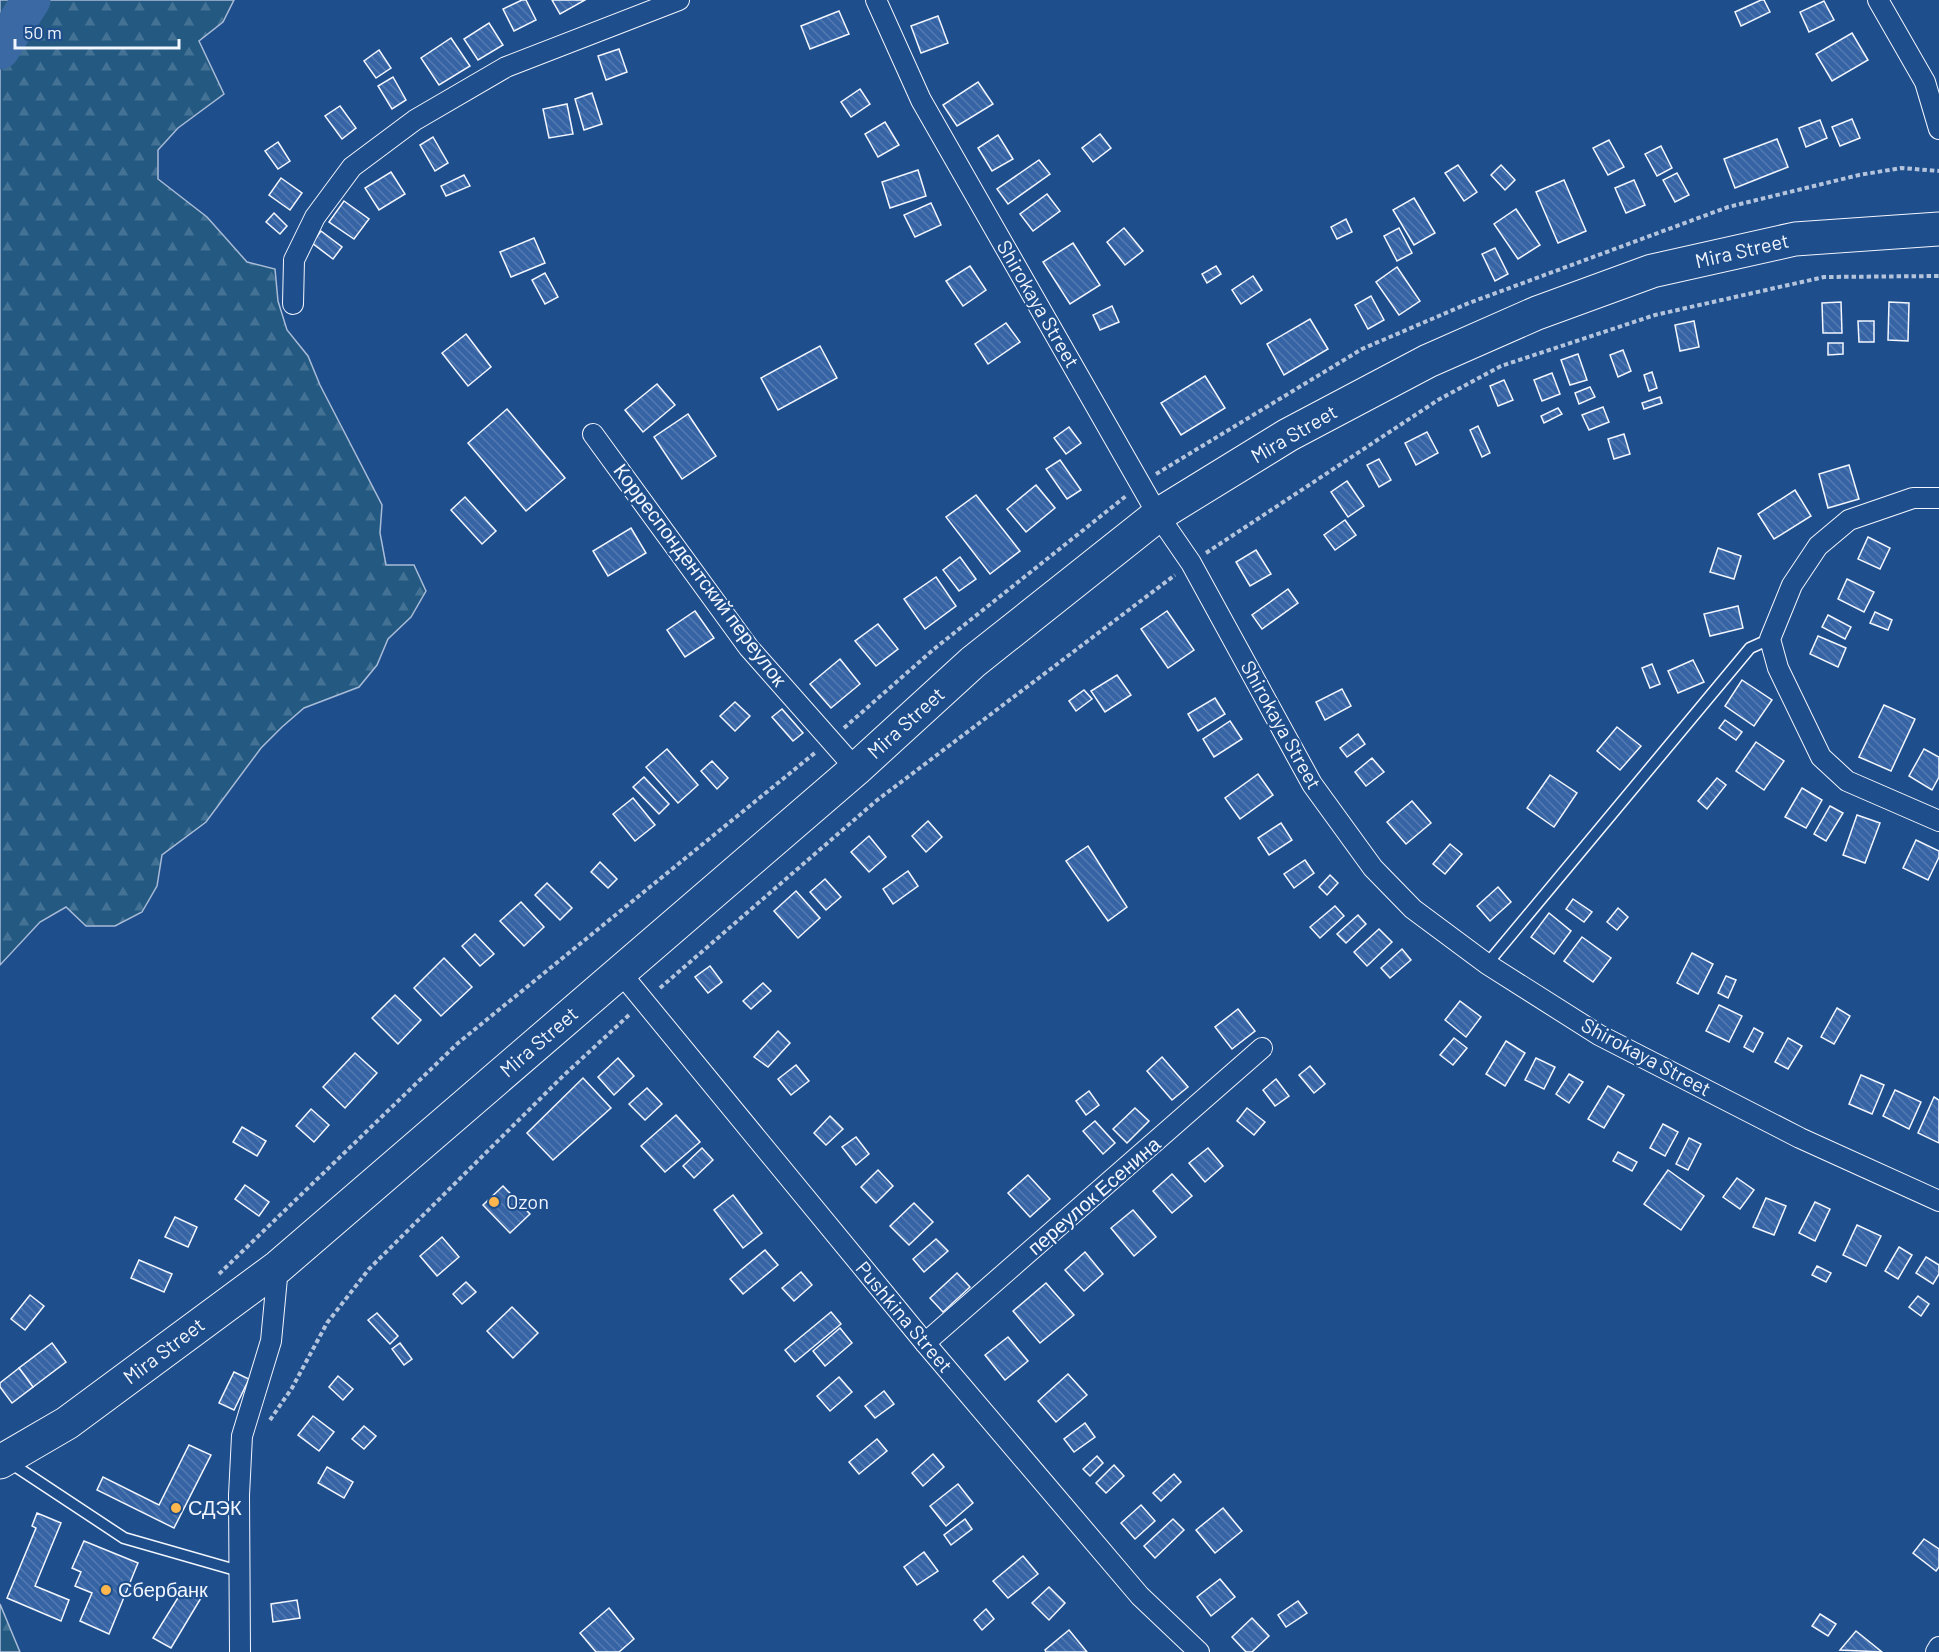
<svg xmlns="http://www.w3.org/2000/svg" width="1939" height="1652" font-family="Barlow,sans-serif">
<defs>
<pattern id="forest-firs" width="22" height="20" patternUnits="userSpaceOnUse" patternTransform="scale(1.5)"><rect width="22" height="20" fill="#245a82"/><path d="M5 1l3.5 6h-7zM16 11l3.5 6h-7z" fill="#447295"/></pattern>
<pattern id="building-back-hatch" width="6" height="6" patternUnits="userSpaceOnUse" patternTransform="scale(1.5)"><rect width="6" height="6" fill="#3563a3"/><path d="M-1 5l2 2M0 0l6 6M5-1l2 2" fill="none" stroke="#537ab1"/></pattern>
</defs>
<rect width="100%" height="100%" fill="#1f4e8c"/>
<g fill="url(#forest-firs)" stroke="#a8bbd7" stroke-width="1.5">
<polygon points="0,0 234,0 223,22 199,41 224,94 178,128 158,150 158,179 207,217 247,262 275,269 278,301 287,330 308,356 320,385 382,505 380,533 386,565 414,565 426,591 411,617 388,639 377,665 359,687 304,708 282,727 261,748 206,822 162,855 157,886 142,912 115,926 86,926 66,907 40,922 0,965"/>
<polygon points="0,1604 20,1652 0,1652"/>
</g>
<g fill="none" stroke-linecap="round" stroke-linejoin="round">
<polyline stroke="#3b69a3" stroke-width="39" points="0,50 31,0"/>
</g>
<g fill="url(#building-back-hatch)" stroke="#f2f6ff" stroke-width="1.5">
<polygon points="522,0 526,0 536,20 514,31 503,9"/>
<polygon points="552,0 585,0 560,14"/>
<polygon points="1761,0 1764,0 1770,12 1741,26 1735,12"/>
<polygon points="1824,1 1834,20 1809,32 1800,12"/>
<polygon points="839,11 849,34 810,49 801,26"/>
<polygon points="938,16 948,43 921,53 911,26"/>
<polygon points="489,23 503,45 478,60 464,39"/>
<polygon points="1852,33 1868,60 1832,81 1816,54"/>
<polygon points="451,38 470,66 439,85 421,58"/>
<polygon points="619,49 627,72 606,80 598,56"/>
<polygon points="379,50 391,68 376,78 364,61"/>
<polygon points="393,77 406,100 392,109 378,86"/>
<polygon points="978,82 993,104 957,126 943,105"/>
<polygon points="860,89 870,104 851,117 841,102"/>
<polygon points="592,93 602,124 584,130 575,99"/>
<polygon points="567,104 573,134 549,138 543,109"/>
<polygon points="340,106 356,128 342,139 325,116"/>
<polygon points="1852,119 1860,138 1840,146 1832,127"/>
<polygon points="1820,120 1827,138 1806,147 1799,128"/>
<polygon points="885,122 899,145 878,157 865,134"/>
<polygon points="1100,134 1111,148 1093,162 1082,148"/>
<polygon points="998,135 1013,159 992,171 978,148"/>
<polygon points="433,137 448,163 435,171 420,145"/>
<polygon points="1777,139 1788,167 1735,188 1724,159"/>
<polygon points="1609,140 1624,167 1608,175 1593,148"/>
<polygon points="278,142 290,161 278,169 265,151"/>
<polygon points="1661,146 1672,168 1657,176 1645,154"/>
<polygon points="1039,160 1050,174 1008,204 997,189"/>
<polygon points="1458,165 1477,192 1464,201 1445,173"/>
<polygon points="1501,165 1515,180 1505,190 1491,175"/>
<polygon points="918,170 926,196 890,208 882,182"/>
<polygon points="391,172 405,194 379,210 365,188"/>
<polygon points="1677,173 1689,195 1675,202 1663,180"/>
<polygon points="464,175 470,186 446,196 441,186"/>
<polygon points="281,178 302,193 290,210 269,195"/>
<polygon points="1564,180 1586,231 1558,243 1536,192"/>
<polygon points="1634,180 1645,205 1626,213 1615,188"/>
<polygon points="1047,194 1060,211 1033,231 1020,214"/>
<polygon points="1414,198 1435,233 1414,245 1393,210"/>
<polygon points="344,201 369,219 354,239 329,222"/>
<polygon points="931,203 941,225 915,237 904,215"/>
<polygon points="1516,209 1540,245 1518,259 1494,224"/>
<polygon points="274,213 287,226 280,234 266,222"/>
<polygon points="1346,219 1352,232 1337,239 1331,227"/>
<polygon points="1124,228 1143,251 1125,265 1107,242"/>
<polygon points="1399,228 1412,253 1397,261 1384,236"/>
<polygon points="321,231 342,247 333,259 312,243"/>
<polygon points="534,238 545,263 511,277 500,252"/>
<polygon points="1073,243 1100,285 1070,304 1043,262"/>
<polygon points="1495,248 1508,274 1495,281 1482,254"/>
<polygon points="970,266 986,290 963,306 946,281"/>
<polygon points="1216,266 1221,274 1207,283 1202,274"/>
<polygon points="1397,267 1420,301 1399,315 1376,282"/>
<polygon points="545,273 558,297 545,304 532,280"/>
<polygon points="1253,276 1262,290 1241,304 1232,290"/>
<polygon points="1371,296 1384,320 1368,329 1355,305"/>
<polygon points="1841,302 1842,333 1823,333 1822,303"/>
<polygon points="1889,302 1909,303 1908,341 1888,340"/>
<polygon points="1112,306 1119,322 1100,330 1093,315"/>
<polygon points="1310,319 1328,349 1284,375 1267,344"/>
<polygon points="1694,321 1699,347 1680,351 1675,325"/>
<polygon points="1858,321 1874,321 1874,342 1859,342"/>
<polygon points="1006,323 1020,342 988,364 975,344"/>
<polygon points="466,334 491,367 468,386 442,353"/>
<polygon points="1828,343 1843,343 1843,354 1828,355"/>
<polygon points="820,346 837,378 778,410 761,378"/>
<polygon points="1623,350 1631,371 1618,377 1610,355"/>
<polygon points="1578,354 1587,380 1570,385 1561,360"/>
<polygon points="1652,372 1657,388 1649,391 1644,375"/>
<polygon points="1552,373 1560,394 1542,401 1534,380"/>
<polygon points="1205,376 1225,408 1181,435 1161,403"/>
<polygon points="1504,380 1513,400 1498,406 1490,386"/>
<polygon points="657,384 675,405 643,432 625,410"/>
<polygon points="1590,387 1595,397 1579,404 1575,393"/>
<polygon points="1660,397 1662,403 1644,409 1642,403"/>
<polygon points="1603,407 1609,422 1589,430 1582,415"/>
<polygon points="1558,408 1562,414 1544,423 1541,416"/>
<polygon points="507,409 565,478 526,511 468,443"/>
<polygon points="688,414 716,456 682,479 654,437"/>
<polygon points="1478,426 1490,453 1482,457 1470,430"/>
<polygon points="1069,427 1081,443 1066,454 1054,438"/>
<polygon points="1427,432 1438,453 1416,465 1405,443"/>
<polygon points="1624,434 1630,454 1614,459 1608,439"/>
<polygon points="1379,459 1391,480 1379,487 1367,465"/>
<polygon points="1060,460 1081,490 1067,499 1046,469"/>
<polygon points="1849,465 1859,499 1828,508 1819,474"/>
<polygon points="1347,481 1364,506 1348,517 1331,492"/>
<polygon points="1036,485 1055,508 1026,532 1007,509"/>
<polygon points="1795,490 1811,516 1774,539 1758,514"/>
<polygon points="976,495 1020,551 990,574 946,517"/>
<polygon points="465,497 496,531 482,544 451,510"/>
<polygon points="1345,520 1356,535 1335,550 1324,535"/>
<polygon points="631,528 646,553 608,576 593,551"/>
<polygon points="1868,537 1890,548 1880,569 1858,559"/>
<polygon points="1718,548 1741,556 1734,579 1710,572"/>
<polygon points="1256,550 1271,574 1250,586 1236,562"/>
<polygon points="960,557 976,579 959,591 943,570"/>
<polygon points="936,577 956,606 925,629 904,599"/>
<polygon points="1847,579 1874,592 1864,612 1838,599"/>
<polygon points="1288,589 1298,603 1262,629 1252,615"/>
<polygon points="1738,606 1743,628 1710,636 1704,614"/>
<polygon points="695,611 714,638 685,657 667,630"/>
<polygon points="1167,611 1194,650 1168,668 1141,629"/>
<polygon points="1875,612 1892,620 1888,630 1870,623"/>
<polygon points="1828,615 1851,627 1845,639 1822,627"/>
<polygon points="878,624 898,649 876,666 855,641"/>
<polygon points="1818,636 1846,648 1838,667 1810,654"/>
<polygon points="840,659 860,684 831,708 810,684"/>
<polygon points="1693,660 1704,682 1678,693 1668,671"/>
<polygon points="1652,664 1660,684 1650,688 1642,668"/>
<polygon points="1117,675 1131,695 1105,712 1091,691"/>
<polygon points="1742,680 1772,700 1754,726 1725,706"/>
<polygon points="1342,689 1351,706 1325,720 1316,702"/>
<polygon points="1084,690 1092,699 1076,711 1069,701"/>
<polygon points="1215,698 1225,714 1198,731 1188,714"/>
<polygon points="735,702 750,716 735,731 720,716"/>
<polygon points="1884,705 1915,719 1891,771 1859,757"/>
<polygon points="782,709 803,733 793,741 772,717"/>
<polygon points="1725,720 1742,732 1736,740 1719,728"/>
<polygon points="1230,721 1242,739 1214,757 1203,739"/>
<polygon points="1617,727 1641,746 1620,770 1597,751"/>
<polygon points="1358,734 1365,744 1347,757 1340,748"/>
<polygon points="1756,742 1784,761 1764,790 1736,771"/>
<polygon points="667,749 698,785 678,803 646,767"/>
<polygon points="1924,749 1939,757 1939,777 1932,790 1909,776"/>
<polygon points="1372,758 1384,772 1366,786 1355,772"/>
<polygon points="712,761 728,778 717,789 701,771"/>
<polygon points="1258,774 1273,795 1240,819 1225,798"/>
<polygon points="1550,775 1577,793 1554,827 1527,808"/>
<polygon points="644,777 669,804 659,814 633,787"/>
<polygon points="1717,778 1726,785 1707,809 1698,801"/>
<polygon points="1802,788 1822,800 1806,828 1785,817"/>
<polygon points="633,798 655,825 635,841 613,814"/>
<polygon points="1412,801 1431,823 1406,844 1387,822"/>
<polygon points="1830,806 1843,813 1826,841 1814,834"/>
<polygon points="1857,815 1880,823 1865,863 1843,855"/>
<polygon points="928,821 942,837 926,852 912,836"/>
<polygon points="1281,823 1292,840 1269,855 1258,838"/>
<polygon points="869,836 886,857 869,872 851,852"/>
<polygon points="1916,840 1939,851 1939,857 1928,880 1903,868"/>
<polygon points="1450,844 1462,854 1445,874 1433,864"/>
<polygon points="1088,846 1127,907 1108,921 1066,861"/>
<polygon points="1305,860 1314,873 1294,888 1284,874"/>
<polygon points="600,862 617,879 608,888 591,872"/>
<polygon points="908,871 918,886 893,904 883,889"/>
<polygon points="1330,875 1338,883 1327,895 1319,887"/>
<polygon points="825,879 841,897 826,910 810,892"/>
<polygon points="547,883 572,908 560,920 535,895"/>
<polygon points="1498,887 1511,902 1490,921 1477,906"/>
<polygon points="796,891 820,918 798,938 774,911"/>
<polygon points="1573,899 1592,912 1584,922 1566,909"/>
<polygon points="521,902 544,927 524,946 500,921"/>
<polygon points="1335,906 1344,916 1320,938 1310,927"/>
<polygon points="1618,908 1628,917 1617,930 1607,922"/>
<polygon points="1549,913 1571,931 1554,954 1531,937"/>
<polygon points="1358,915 1366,924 1346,943 1337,934"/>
<polygon points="1379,929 1392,942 1367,966 1354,952"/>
<polygon points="475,934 494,954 480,966 462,946"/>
<polygon points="1582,937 1611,958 1593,982 1564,961"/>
<polygon points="1402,949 1411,960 1390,978 1381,968"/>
<polygon points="1692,953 1713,964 1698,994 1677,983"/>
<polygon points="444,958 472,987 441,1016 414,988"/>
<polygon points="710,966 722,982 708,993 695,977"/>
<polygon points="1726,976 1736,980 1728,998 1718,993"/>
<polygon points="763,983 771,991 751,1009 743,1001"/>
<polygon points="395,995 421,1020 398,1044 372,1018"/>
<polygon points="1460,1001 1481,1017 1466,1037 1445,1020"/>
<polygon points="1719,1005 1742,1016 1729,1042 1706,1031"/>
<polygon points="1837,1008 1850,1016 1834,1044 1821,1037"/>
<polygon points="1238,1009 1255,1031 1232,1049 1215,1027"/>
<polygon points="1754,1028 1763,1033 1753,1052 1744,1047"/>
<polygon points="778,1031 790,1043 768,1067 754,1057"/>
<polygon points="1454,1038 1467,1048 1453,1065 1440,1055"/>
<polygon points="1788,1038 1802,1046 1788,1069 1775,1062"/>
<polygon points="1506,1041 1525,1053 1505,1086 1486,1074"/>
<polygon points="355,1053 377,1073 345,1108 323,1087"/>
<polygon points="1162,1057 1188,1087 1172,1100 1147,1071"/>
<polygon points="618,1058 634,1076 614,1095 598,1077"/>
<polygon points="1536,1058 1555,1067 1544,1089 1525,1080"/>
<polygon points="796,1065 809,1081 791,1095 778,1079"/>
<polygon points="1310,1066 1325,1084 1314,1093 1299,1075"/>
<polygon points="1569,1074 1583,1082 1569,1103 1556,1094"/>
<polygon points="1861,1075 1884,1085 1872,1114 1849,1104"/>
<polygon points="583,1078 611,1108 553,1160 527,1133"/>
<polygon points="1276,1079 1289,1096 1275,1106 1263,1090"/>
<polygon points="1608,1086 1624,1095 1604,1128 1588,1119"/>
<polygon points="647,1088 662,1104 645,1120 629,1104"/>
<polygon points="1895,1090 1921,1102 1909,1129 1883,1116"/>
<polygon points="1089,1091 1099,1105 1086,1115 1076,1101"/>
<polygon points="1934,1097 1939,1100 1939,1143 1918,1133"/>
<polygon points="1135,1108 1149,1121 1127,1143 1113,1129"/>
<polygon points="1247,1108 1265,1122 1254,1135 1237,1121"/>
<polygon points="311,1109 329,1125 314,1142 296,1126"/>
<polygon points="676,1115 700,1142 665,1172 641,1146"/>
<polygon points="830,1116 843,1129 826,1145 814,1133"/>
<polygon points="1095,1121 1115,1143 1103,1154 1083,1131"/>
<polygon points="1663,1124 1678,1132 1665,1156 1650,1148"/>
<polygon points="242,1127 266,1141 257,1156 233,1142"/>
<polygon points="856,1137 869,1154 856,1165 842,1147"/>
<polygon points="1689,1138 1701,1144 1688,1170 1676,1164"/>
<polygon points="702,1148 713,1160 694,1178 683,1166"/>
<polygon points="1208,1148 1223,1166 1205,1182 1189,1163"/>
<polygon points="1618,1152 1637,1162 1632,1171 1613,1161"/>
<polygon points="878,1170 893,1186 876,1203 861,1187"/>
<polygon points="1668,1170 1704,1196 1681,1230 1644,1204"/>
<polygon points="1172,1174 1192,1196 1172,1213 1153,1191"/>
<polygon points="1028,1175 1050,1199 1030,1217 1008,1193"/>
<polygon points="1737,1178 1754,1190 1740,1209 1723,1197"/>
<polygon points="245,1185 269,1202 259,1216 235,1199"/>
<polygon points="503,1186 530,1214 510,1233 483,1205"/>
<polygon points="733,1195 762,1233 743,1248 714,1210"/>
<polygon points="1766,1198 1786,1206 1774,1235 1753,1227"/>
<polygon points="1815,1202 1830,1209 1815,1241 1799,1233"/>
<polygon points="914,1203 933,1222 909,1245 890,1226"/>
<polygon points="1133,1210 1156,1237 1134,1256 1111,1228"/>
<polygon points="175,1217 197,1227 188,1247 165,1237"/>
<polygon points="1857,1225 1881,1236 1866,1266 1843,1255"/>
<polygon points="442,1237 459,1257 437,1276 420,1256"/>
<polygon points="936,1239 948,1251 924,1272 913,1259"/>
<polygon points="1899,1247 1912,1255 1898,1279 1885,1271"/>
<polygon points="765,1250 778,1265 743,1294 730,1279"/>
<polygon points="1085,1252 1103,1274 1084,1291 1065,1270"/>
<polygon points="1926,1257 1939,1265 1939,1274 1933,1284 1916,1273"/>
<polygon points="139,1260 172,1274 164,1292 131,1278"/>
<polygon points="1817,1266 1831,1273 1826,1282 1812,1275"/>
<polygon points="801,1272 812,1285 794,1301 782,1288"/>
<polygon points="957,1273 970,1287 943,1312 930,1298"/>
<polygon points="466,1282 476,1292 462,1304 453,1294"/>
<polygon points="1046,1283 1074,1315 1040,1343 1013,1311"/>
<polygon points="30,1295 44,1306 25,1330 11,1319"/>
<polygon points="1918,1296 1929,1304 1921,1316 1909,1307"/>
<polygon points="512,1307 538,1333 513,1358 487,1331"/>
<polygon points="831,1312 841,1324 795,1362 785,1350"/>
<polygon points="377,1313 398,1336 390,1344 368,1320"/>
<polygon points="840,1328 852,1343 825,1366 813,1351"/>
<polygon points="1008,1337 1028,1361 1005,1380 985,1355"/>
<polygon points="52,1343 66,1362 33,1387 19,1368"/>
<polygon points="400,1343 412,1359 404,1365 392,1349"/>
<polygon points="19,1368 33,1387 12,1403 0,1387 0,1383"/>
<polygon points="234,1372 249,1379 234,1410 219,1403"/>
<polygon points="1068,1374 1087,1395 1056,1422 1038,1401"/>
<polygon points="338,1376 353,1389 343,1400 329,1387"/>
<polygon points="839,1377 852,1392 830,1411 817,1396"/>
<polygon points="884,1391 894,1404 875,1418 865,1406"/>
<polygon points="313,1416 334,1432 319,1451 298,1435"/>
<polygon points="1085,1423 1095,1437 1074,1452 1064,1439"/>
<polygon points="364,1426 376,1436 364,1449 352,1439"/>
<polygon points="877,1439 887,1451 859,1474 849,1462"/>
<polygon points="189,1445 211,1455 174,1528 97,1490 103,1477 159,1505"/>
<polygon points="933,1454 944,1467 923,1486 912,1473"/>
<polygon points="1097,1456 1103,1463 1090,1476 1083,1469"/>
<polygon points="1114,1465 1124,1476 1106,1493 1096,1483"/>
<polygon points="327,1467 353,1482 344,1498 318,1483"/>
<polygon points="1174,1474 1181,1482 1161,1501 1153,1493"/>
<polygon points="958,1484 973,1503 946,1526 930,1506"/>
<polygon points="1141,1505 1155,1521 1135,1539 1121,1523"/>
<polygon points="1223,1508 1242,1531 1215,1553 1196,1530"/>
<polygon points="37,1513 61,1523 35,1586 69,1600 61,1621 7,1598 36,1528 32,1526"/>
<polygon points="965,1519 972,1529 951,1545 944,1535"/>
<polygon points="1173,1519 1184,1530 1155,1558 1144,1546"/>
<polygon points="1924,1539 1939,1549 1939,1567 1936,1571 1913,1553"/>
<polygon points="84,1541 138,1563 109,1634 80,1621 92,1593 75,1586 81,1572 72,1568"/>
<polygon points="924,1552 938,1571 917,1585 904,1567"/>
<polygon points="1023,1556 1038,1574 1008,1598 993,1581"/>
<polygon points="1220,1579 1235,1597 1211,1616 1197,1597"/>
<polygon points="1049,1587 1065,1603 1049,1620 1032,1603"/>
<polygon points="184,1588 201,1598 171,1648 153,1638"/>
<polygon points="297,1600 300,1618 273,1622 271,1604"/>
<polygon points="1298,1601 1307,1613 1286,1627 1278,1615"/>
<polygon points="609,1608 634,1639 619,1652 596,1652 580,1633"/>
<polygon points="986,1609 994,1619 982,1630 974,1620"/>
<polygon points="1820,1614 1836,1624 1828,1636 1812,1626"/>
<polygon points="1252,1618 1269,1636 1252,1652 1246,1652 1232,1637"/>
<polygon points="1069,1630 1087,1652 1046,1652 1045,1650"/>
<polygon points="1856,1631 1882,1652 1840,1650"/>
</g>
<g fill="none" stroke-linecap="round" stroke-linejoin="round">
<defs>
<g id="lane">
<polyline points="1487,964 1750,648 1770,639"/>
<polyline points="9,1462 124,1538 239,1571"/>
</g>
<g id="street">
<polyline points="876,0 921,100 1158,515 1191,563 1312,784 1373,868 1413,909 1487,964 1599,1035 1800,1138 1939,1201"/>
<polyline points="1878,0 1925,82 1939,129"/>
<polyline points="293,304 294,260 315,217 352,167 415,120 506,67 679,0"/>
<polyline points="593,434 749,648 856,769"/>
<polyline points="1939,498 1913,498 1849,520 1818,546 1792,585 1770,639 1778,668 1821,757 1847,781 1939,821"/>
<polyline points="620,972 925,1343 1140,1596 1199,1652"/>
<polyline points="925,1343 1262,1048"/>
<polyline points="240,1652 239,1495 242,1436 271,1341 278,1267"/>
<polyline points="1936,1652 1939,1647"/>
</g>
<polyline id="highway" points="0,1462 67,1423 278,1267 856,769 973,662 1158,515 1288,435 1428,361 1537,313 1652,271 1795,239 1939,229"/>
</defs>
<use href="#lane" stroke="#f2f6ff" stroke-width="13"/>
<use href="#street" stroke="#f2f6ff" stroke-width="22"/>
<use href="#highway" stroke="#f2f6ff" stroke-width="35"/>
<g stroke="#b3c4dc" stroke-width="4" stroke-dasharray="4.5 3" stroke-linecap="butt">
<polyline points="1156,474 1362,349 1469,303 1728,207 1859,175 1901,168 1939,171"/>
<polyline points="1206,553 1438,400 1501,366 1655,315 1824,277 1939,276"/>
<polyline points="844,728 934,649 1126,496"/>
<polyline points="660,988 876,801 1175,575"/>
<polyline points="219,1274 458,1043 816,752"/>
<polyline points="270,1420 292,1388 327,1323 369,1269 563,1076 629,1015"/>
</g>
<use href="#lane" stroke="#1f4e8c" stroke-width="10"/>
<use href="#street" stroke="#1f4e8c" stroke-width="20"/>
<use href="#highway" stroke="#1f4e8c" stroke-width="33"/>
</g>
<g fill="#ffb74d" stroke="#1f4e8c" stroke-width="2">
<circle cx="494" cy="1202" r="6"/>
<circle cx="176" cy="1508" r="6"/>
<circle cx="106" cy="1590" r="6"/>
</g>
<g text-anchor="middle" stroke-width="4.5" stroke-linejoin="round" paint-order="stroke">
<g font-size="20" fill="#f2f6ff" stroke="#1f4e8c">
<text transform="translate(1742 251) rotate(-13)" y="7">Mira Street</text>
<text transform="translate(1038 304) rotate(60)" y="7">Shirokaya Street</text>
<text transform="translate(1294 434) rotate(-30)" y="7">Mira Street</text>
<text transform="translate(700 575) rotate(53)" y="7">Корреспондентский переулок</text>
<text transform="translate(906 723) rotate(-42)" y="7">Mira Street</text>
<text transform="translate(1281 725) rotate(61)" y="7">Shirokaya Street</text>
<text transform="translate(539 1042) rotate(-41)" y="7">Mira Street</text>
<text transform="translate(1646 1057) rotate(28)" y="7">Shirokaya Street</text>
<text transform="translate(1094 1196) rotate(-41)" y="7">переулок Есенина</text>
<text transform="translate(904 1317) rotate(50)" y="7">Pushkina Street</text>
<text transform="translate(164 1351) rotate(-37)" y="7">Mira Street</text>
</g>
<g font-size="20" fill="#f2f6ff" stroke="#1f4e8c" text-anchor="start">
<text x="506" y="1209">Ozon</text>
<text x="188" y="1515">СДЭК</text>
<text x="118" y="1597">Сбербанк</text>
</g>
</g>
<path d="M15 39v9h164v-9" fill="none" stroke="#f2f6ff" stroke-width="3"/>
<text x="24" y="39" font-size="18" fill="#f2f6ff" stroke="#1f4e8c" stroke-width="4.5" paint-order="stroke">50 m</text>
</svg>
